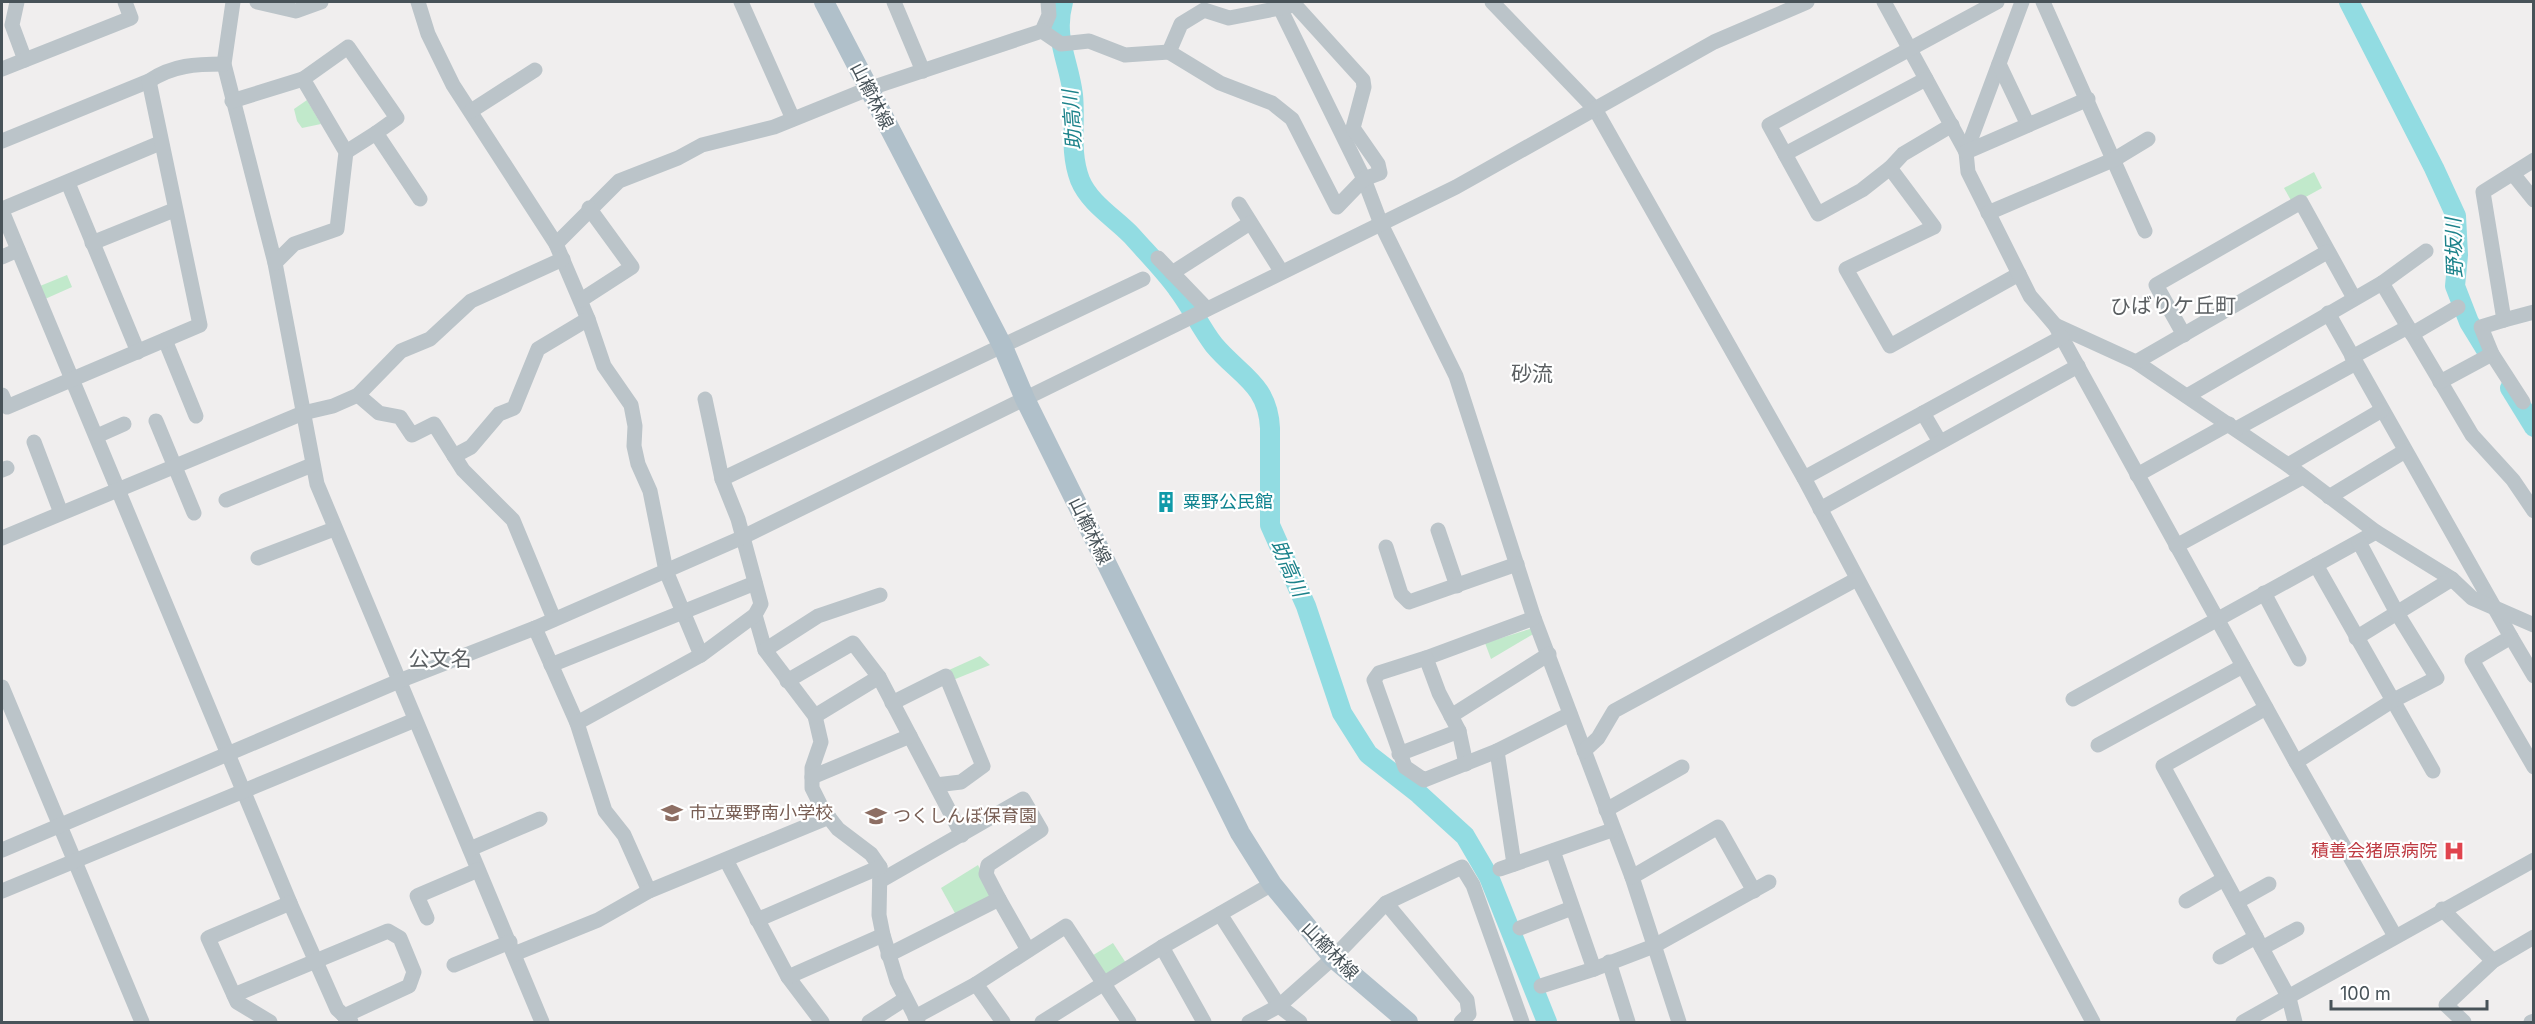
<svg xmlns="http://www.w3.org/2000/svg" width="2535" height="1024" font-family="Inter,'Noto Sans JP',sans-serif">
<rect width="100%" height="100%" fill="#f0eeee"/>
<g fill="#c1e9cb">
<polygon points="307,100 321,124 302,128 297,121 294,109"/>
<polygon points="2314,172 2322,188 2293,204 2284,188"/>
<polygon points="67,275 72,287 45,299 40,286"/>
<polygon points="1533,628 1535,633 1491,659 1485,643"/>
<polygon points="980,656 990,665 953,680 949,670"/>
<polygon points="978,865 991,890 990,898 956,915 941,888"/>
<polygon points="1113,943 1126,963 1107,975 1090,957"/>
</g>
<g fill="none" stroke-linecap="round" stroke-linejoin="round">
<g stroke="#92dce2" stroke-width="20">
<path d="M 1063,2 C 1053,38 1069,61 1073,95 C 1076,124 1069,151 1080,180 C 1090,204 1115,218 1132,236 C 1147,253 1164,270 1177,288 C 1191,306 1200,327 1214,345 C 1239,375 1268,384 1270,428 L 1270,525 L 1306,606 L 1342,713 L 1368,754 L 1419,794 L 1465,836 L 1489,877 L 1547,1022"/>
<polyline points="2349,2 2434,168 2456,216 2458,255 2455,286 2469,322 2488,353"/>
<polyline points="2510,388 2534,427"/>
</g>
<g stroke="#bbc4c9" stroke-width="15">
<polyline points="17,2 12,25 25,60"/>
<polyline points="233,2 224,64 275,263 317,484 542,1022"/>
<polyline points="257,2 296,11 321,2"/>
<polyline points="418,2 428,34 453,85 556,244 588,319 604,366 631,405 635,426 634,446 638,464 650,491 666,571 701,655"/>
<polyline points="741,2 793,119"/>
<polyline points="894,2 923,71"/>
<polyline points="1277,2 1364,179 1381,224 1456,376 1534,618 1632,877 1679,1022"/>
<polyline points="1492,2 1595,109 1804,478 2093,1022"/>
<polyline points="1884,2 1966,152"/>
<polyline points="1997,2 1769,125 1818,214 1862,190 1890,168 1934,227 1846,269 1890,346 2019,274"/>
<polyline points="2022,2 1966,152 1968,172 2030,296 2055,325 2296,762 2395,936"/>
<polyline points="2043,2 2145,231"/>
<polyline points="1042,31 1049,15 1048,2"/>
<polyline points="1169,52 1181,24 1204,10 1229,18 1290,6"/>
<polyline points="1999,64 2028,125"/>
<polyline points="2,69 131,18 125,2"/>
<polyline points="232,101 303,79"/>
<polyline points="471,111 535,70"/>
<path d="M 2,141 L 149,81 C 173,65 196,64 224,64"/>
<polyline points="346,152 376,133"/>
<polyline points="1966,152 2088,99"/>
<polyline points="1785,154 1926,79"/>
<polyline points="2534,160 2483,192 2504,320 2534,312"/>
<polyline points="1890,168 1903,154 1952,125"/>
<polyline points="2513,174 2534,200"/>
<polyline points="68,183 138,352"/>
<polyline points="1239,204 1281,271"/>
<polyline points="2,209 160,143"/>
<polyline points="2,211 290,903 337,1009 351,1022"/>
<polyline points="1988,213 2115,159 2148,139"/>
<polyline points="92,243 174,210"/>
<polyline points="556,244 619,181 678,158 702,145 774,127 868,89 1042,31 1061,44 1089,41 1125,55 1169,52 1220,83 1272,103 1292,119 1337,207 1364,179 1380,173 1378,164 1353,128 1364,87 1363,80 1295,5"/>
<polyline points="2,257 18,250"/>
<polyline points="1158,258 1207,309"/>
<polyline points="275,263 294,244 337,229 346,152 303,79 348,47 397,118 376,133 420,199"/>
<polyline points="1172,273 1250,223"/>
<polyline points="2382,283 2472,435 2513,480 2534,511"/>
<polyline points="581,300 632,267 589,208"/>
<polyline points="2328,313 2511,637 2472,660 2534,767"/>
<polyline points="2504,320 2481,327 2492,354 2523,402"/>
<polyline points="2055,325 2136,362 2288,465 2376,532 2452,579 2472,598 2534,625"/>
<polyline points="2412,334 2458,307"/>
<polyline points="2184,335 2156,285 2301,202 2354,298"/>
<polyline points="165,340 196,416"/>
<polyline points="2352,357 2408,327"/>
<polyline points="2136,362 2327,252"/>
<polyline points="2440,382 2492,354"/>
<polyline points="2,395 7,407 200,325 149,81"/>
<polyline points="358,395 379,413 400,417 412,435 434,424 463,470 513,520 554,619"/>
<polyline points="2187,396 2382,283 2426,251"/>
<polyline points="1923,413 1940,442"/>
<polyline points="156,421 194,513"/>
<polyline points="2236,429 2356,363"/>
<polyline points="97,436 124,424"/>
<polyline points="34,442 61,513"/>
<polyline points="454,456 471,447 499,414 514,408 538,349 588,319"/>
<polyline points="2288,465 2382,410"/>
<polyline points="2,470 7,468"/>
<polyline points="2137,475 2229,424"/>
<polyline points="1804,478 2062,337"/>
<polyline points="722,479 1143,279"/>
<polyline points="2329,497 2405,451"/>
<polyline points="226,500 312,465"/>
<polyline points="1820,509 2078,366"/>
<polyline points="1438,530 1457,586"/>
<polyline points="2,538 303,413 333,406 358,395 401,351 430,339 471,301 563,259"/>
<polyline points="2176,546 2303,477"/>
<polyline points="1386,547 1401,594 1409,602 1517,564"/>
<polyline points="258,558 334,529"/>
<polyline points="2316,565 2433,771"/>
<polyline points="2264,593 2299,659"/>
<polyline points="755,615 765,650 815,716 821,742 812,768 812,788 823,810 838,829 871,854 880,867 879,915 883,935 897,981 918,1022"/>
<polyline points="535,628 577,723 605,811 624,835 649,891"/>
<polyline points="2511,637 2534,676"/>
<polyline points="2356,638 2452,579"/>
<polyline points="765,650 818,616 880,595"/>
<polyline points="1426,658 1534,618"/>
<polyline points="551,665 755,583"/>
<polyline points="787,681 853,643 879,677"/>
<polyline points="2,687 142,1022"/>
<polyline points="2073,699 2376,532"/>
<polyline points="892,703 946,676 983,766 961,782 936,785"/>
<polyline points="2266,708 2163,766 2289,998 2295,1022"/>
<polyline points="815,716 879,677 962,835"/>
<polyline points="1451,716 1549,654"/>
<polyline points="577,723 701,655 755,615 761,604 738,519 722,479 705,399"/>
<polyline points="1459,731 1466,764"/>
<polyline points="2098,745 2243,666"/>
<polyline points="1497,751 1514,864"/>
<polyline points="1584,751 1598,738 1614,711 1857,579"/>
<polyline points="1399,754 1459,731 1439,693 1426,658 1379,673 1374,680 1405,767 1424,780 1497,751 1570,714"/>
<polyline points="2296,762 2392,701 2437,678 2397,613 2359,542"/>
<polyline points="812,777 910,736"/>
<polyline points="1606,810 1682,767"/>
<polyline points="470,849 540,819"/>
<polyline points="2,850 399,681 535,628 741,538 1456,187 1714,42 1807,2"/>
<polyline points="726,860 788,977 822,1022"/>
<polyline points="1500,869 1612,830"/>
<polyline points="1632,877 1718,827 1754,891"/>
<polyline points="880,881 1023,799 1041,830 988,865 986,874 999,899"/>
<polyline points="2,891 415,720"/>
<polyline points="2186,901 2224,879"/>
<polyline points="2237,902 2269,884"/>
<polyline points="1386,903 1467,1000 1469,1014 1461,1022"/>
<polyline points="2442,909 2493,961"/>
<polyline points="1220,914 1279,1006 1300,1022"/>
<polyline points="427,918 417,896 478,870"/>
<polyline points="757,920 880,867"/>
<polyline points="1520,928 1572,908"/>
<polyline points="1162,947 1204,1022"/>
<polyline points="2262,948 2297,929"/>
<polyline points="514,954 598,920 649,891 829,817"/>
<polyline points="888,955 999,899 1028,950"/>
<polyline points="2220,957 2256,937"/>
<polyline points="1609,962 1628,1022"/>
<polyline points="454,965 510,942"/>
<polyline points="1594,969 1654,946 1769,882"/>
<polyline points="788,977 883,935"/>
<polyline points="1541,986 1594,969 1553,851"/>
<polyline points="234,995 388,931 400,938 414,972 409,986 344,1016"/>
<polyline points="915,1017 976,984"/>
<polyline points="270,1022 237,1002 208,938 290,903"/>
<polyline points="869,1022 905,999"/>
<polyline points="1003,1022 976,984 1066,926 1129,1022"/>
<polyline points="1042,1022 1162,947 1272,884"/>
<polyline points="1249,1022 1279,1006 1333,958 1386,903 1462,867 1473,885 1522,1022"/>
<polyline points="2243,1022 2534,860"/>
<polyline points="2464,1022 2446,1005 2493,961 2534,937"/>
<polyline points="2531,1022 2534,1021"/>
</g>
<polyline stroke="#b0c0ca" stroke-width="20" points="824,2 1003,347 1025,399 1240,833 1272,884 1333,958 1408,1022"/>
</g>
<defs>
<symbol id="building-bare" viewBox="-9 -9 18 18"><path d="M-4-6H4V6H1V3H-1V6H-4ZM-2.5-4.3h1.7v1.8h-1.7ZM.8-4.3h1.7v1.8H.8ZM-2.5-1h1.7V.8h-1.7ZM.8-1h1.7V.8H.8Z" fill="#0f9aa8" stroke="#fff" stroke-width="2.5" paint-order="stroke"/></symbol>
<symbol id="school-bare" viewBox="-9 -9 18 18"><path d="M0-5L7-2L0 1L-7-2ZM-4 1L0 2.5L4 1V4Q0 6-4 4Z" fill="#8d6e63" stroke="#fff" stroke-width="2.5" paint-order="stroke"/></symbol>
<symbol id="hospital-bare" viewBox="-9 -9 18 18"><path d="M-5-5h3v3.5h4V-5h3V5h-3V1.5h-4V5h-3Z" fill="#e0444e" stroke="#fff" stroke-width="2.5" paint-order="stroke"/></symbol>
</defs>
<g fill-rule="evenodd">
<use href="#building-bare" x="1151" y="487" width="30" height="30"/>
<use href="#school-bare" x="657" y="798" width="30" height="30"/>
<use href="#school-bare" x="861" y="801" width="30" height="30"/>
<use href="#hospital-bare" x="2439" y="836" width="30" height="30"/>
</g>
<g text-anchor="middle" stroke-width="4.5" stroke-linejoin="round" paint-order="stroke">
<g font-size="18" fill="#485359" stroke="#fff">
<text transform="translate(872 96) rotate(63)" y="6">山櫛林線</text>
<text transform="translate(1090 531) rotate(64)" y="6">山櫛林線</text>
<text transform="translate(1330 951) rotate(46)" y="6">山櫛林線</text>
</g>
<g font-size="18" fill="#0d838f" stroke="#fff" text-anchor="start">
<text x="1183" y="508">粟野公民館</text>
</g>
<g font-size="18" fill="#785e54" stroke="#fff" text-anchor="start">
<text x="689" y="819">市立粟野南小学校</text>
<text x="893" y="822">つくしんぼ保育園</text>
</g>
<g font-size="18" fill="#be3a42" stroke="#fff" text-anchor="end">
<text x="2437" y="857">積善会猪原病院</text>
</g>
<g font-size="20" font-style="italic" fill="#1b828a" stroke="#fff">
<text transform="translate(1072 120) rotate(-94)" y="7">助高川</text>
<text transform="translate(2454 248) rotate(-92)" y="7">野坂川</text>
<text transform="translate(1289 568) rotate(66)" y="7">助高川</text>
</g>
<g font-size="21" fill="#5b5f62" stroke="#fff">
<text x="2173" y="313">ひばりケ丘町</text>
<text x="1532" y="381">砂流</text>
<text x="440" y="666">公文名</text>
</g>
</g>
<rect width="2535" height="1024" fill="none" stroke="#485359" stroke-width="6"/>
<path d="M2331 1000v9h156v-9" fill="none" stroke="#485359" stroke-width="3"/>
<text x="2340" y="1000" font-size="18" fill="#485359" stroke="#ffffff" stroke-width="4.5" paint-order="stroke">100 m</text>
</svg>
